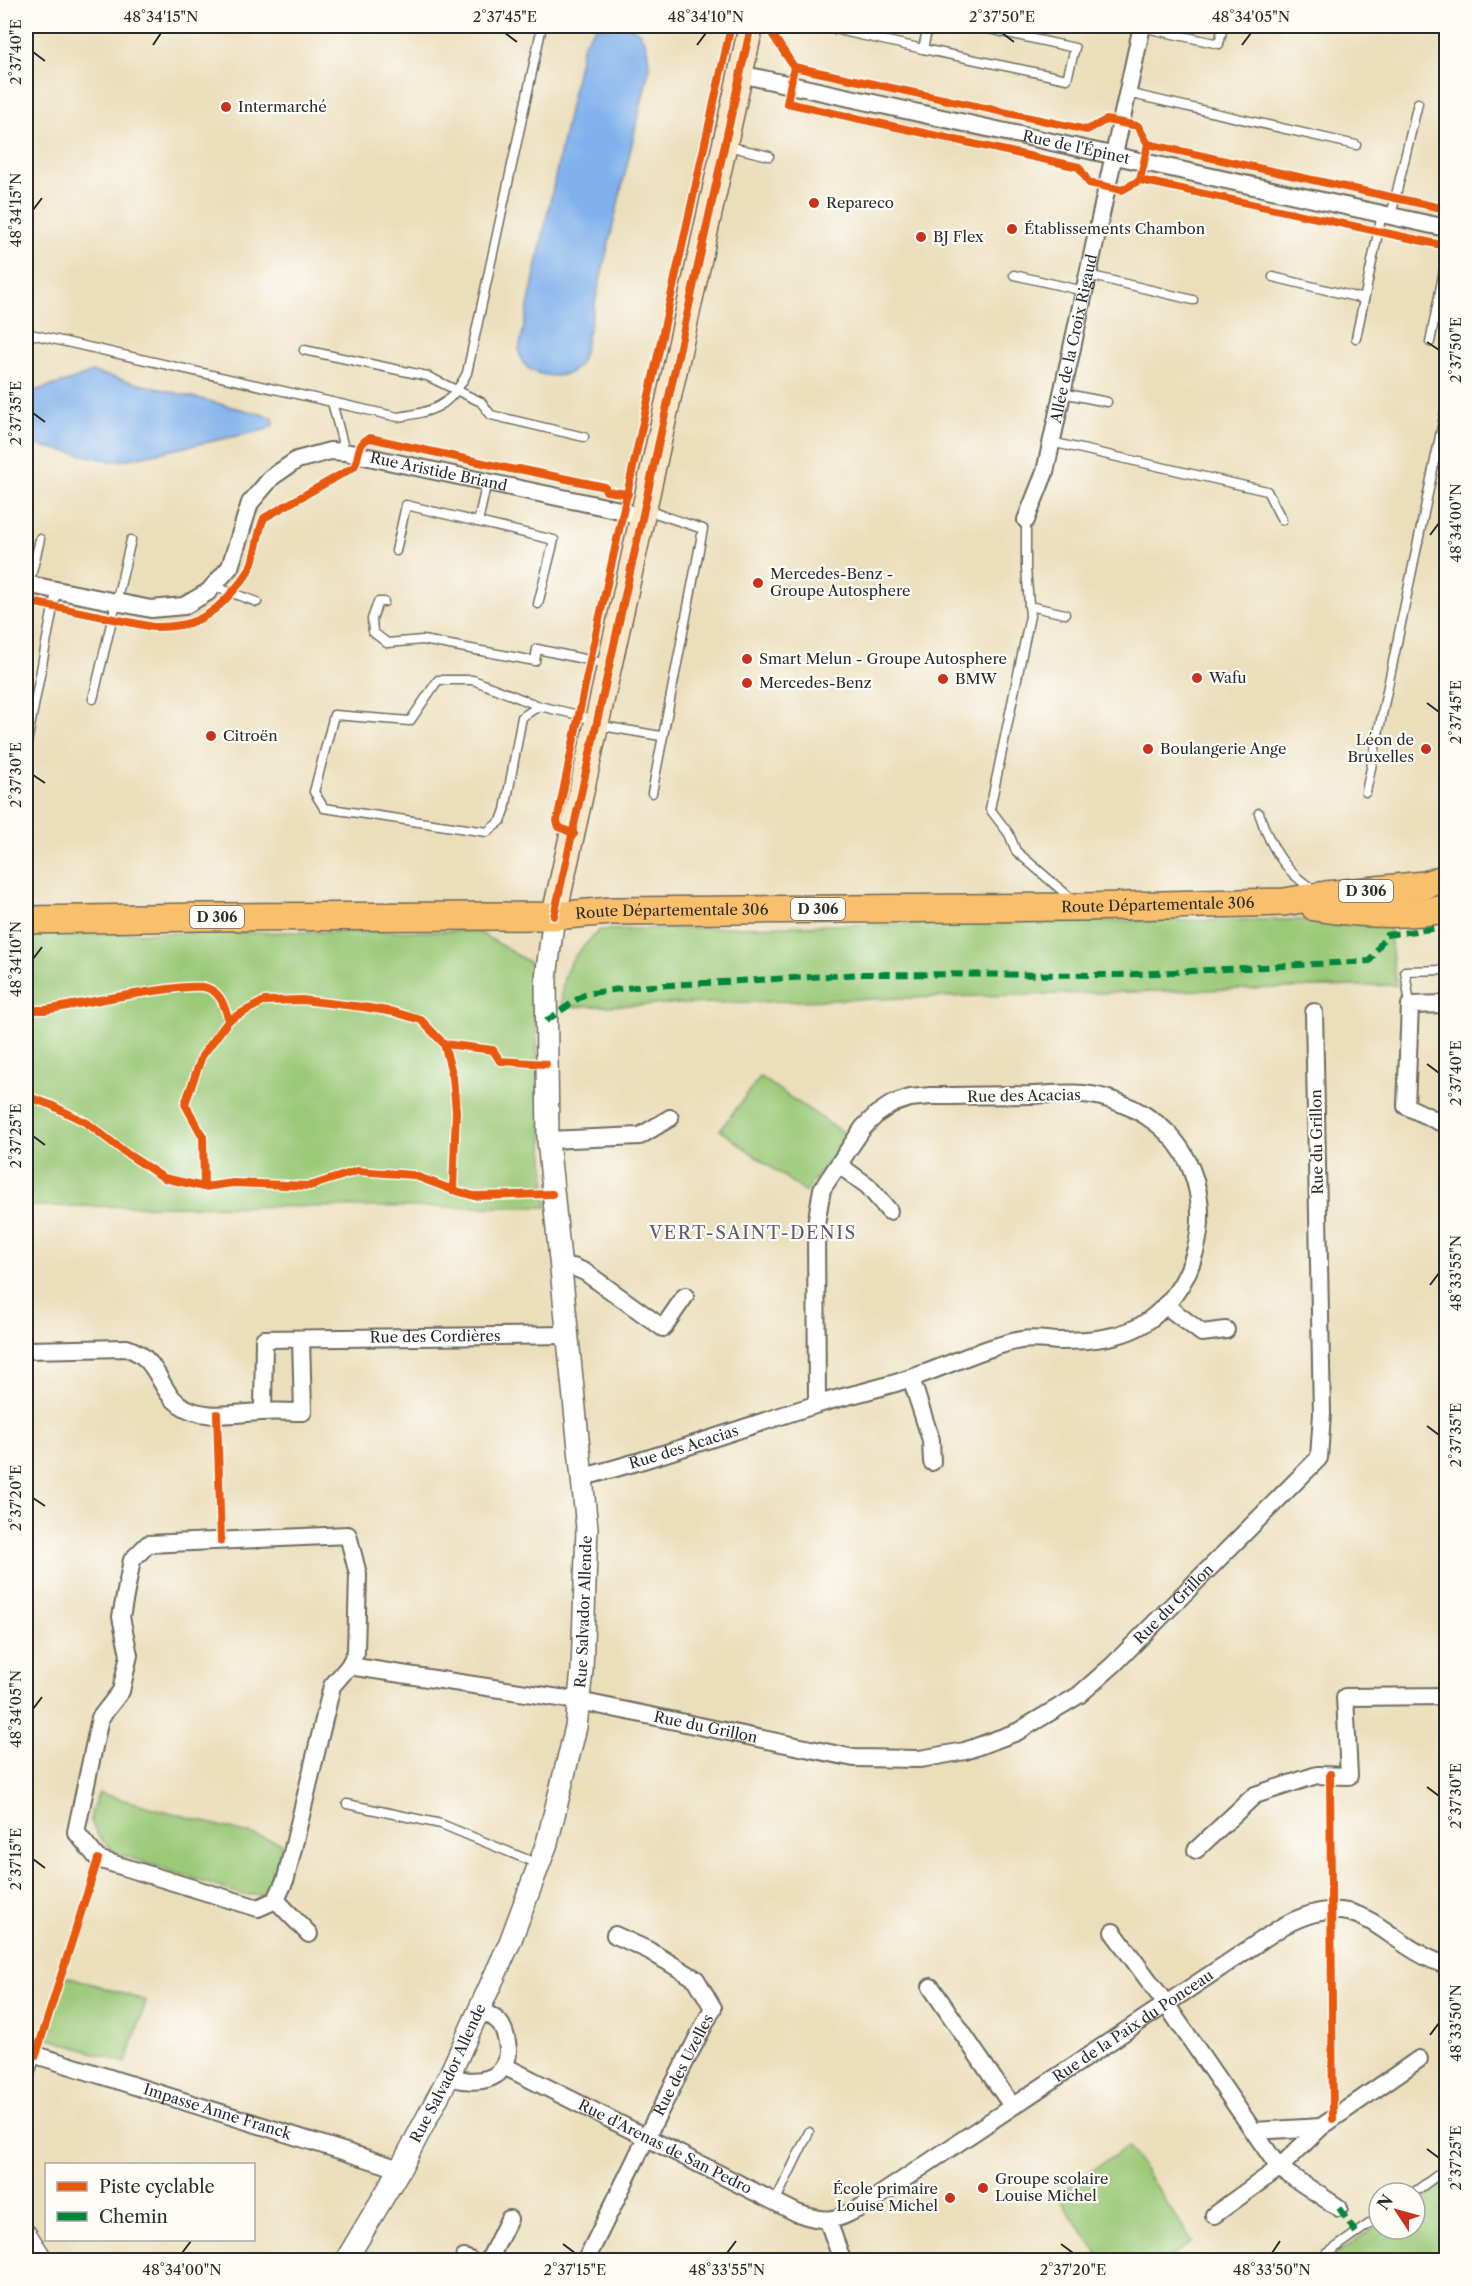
<svg xmlns="http://www.w3.org/2000/svg" width="1472" height="2286" font-family="'Libre Caslon Text',serif">
<rect width="100%" height="100%" fill="#fdfcf7"/>
<filter id="ink" filterUnits="userSpaceOnUse"><feTurbulence type="fractalNoise" baseFrequency=".0167" numOctaves="2"/><feDisplacementMap in="SourceGraphic" scale="12" xChannelSelector="R" yChannelSelector="G"/><feConvolveMatrix kernelMatrix="1 2 1 2 8 2 1 2 1" color-interpolation-filters="sRGB"/></filter>
<filter id="wash" filterUnits="userSpaceOnUse"><feTurbulence type="fractalNoise" baseFrequency=".008" numOctaves="4" result="noise"/><feDisplacementMap in="SourceGraphic" scale="24" xChannelSelector="R" yChannelSelector="G"/><feGaussianBlur stdDeviation="1.35" result="paint"/><feColorMatrix in="noise" values="0 0 0 0 0 0 0 0 0 0 0 0 0 0 0 0 0 1.4 0 .05"/><feComposite in="paint" operator="in"/></filter>
<g filter="url(#wash)">
<rect width="100%" height="100%" fill="#ebdebb"/>
<g fill="#9bc978" stroke="#637a52" stroke-width="1.5">
<path d="M 1388,919 L 1396,985 L 562,1007 C 559,969 574,954 600,930 L 979,922 Z"/>
<polygon points="477,931 532,964 547,1207 26,1206 26,934"/>
<polygon points="760,1077 848,1136 805,1192 720,1130"/>
<polygon points="99,1793 282,1843 271,1887 262,1895 243,1895 116,1853 98,1836 91,1821 91,1812"/>
<polygon points="64,1975 146,2001 126,2063 44,2037"/>
<polygon points="1128,2146 1193,2242 1166,2260 1102,2260 1057,2195"/>
<polygon points="1446,2176 1446,2260 1327,2260 1379,2224 1379,2229 1415,2229 1415,2198"/>
</g>
<g fill="#80b1ec" stroke="#566e8c" stroke-width="1.5">
<path d="M 597,26 C 607,25 617,24 627,26 C 646,29 649,54 649,70 L 582,359 C 579,365 576,370 569,373 C 557,379 532,375 524,364 C 521,361 520,355 519,350 L 583,44 Z"/>
<polygon points="92,372 272,417 274,421 273,425 265,430 124,460 112,461 26,443 26,393 69,381"/>
</g>
</g>
<g filter="url(#ink)">
<g fill="none" stroke-linecap="round" stroke-linejoin="round">
<defs>
<g id="service">
<polyline points="820,26 923,49 928,26"/>
<polyline points="1141,27 1219,44 1223,26"/>
<polyline points="923,49 1067,79 1075,48 975,26"/>
<polyline points="1127,93 1356,145"/>
<polyline points="728,146 769,156"/>
<polyline points="1391,216 1418,103"/>
<polyline points="1014,275 1084,291"/>
<polyline points="1088,275 1193,300"/>
<polyline points="1273,277 1364,299"/>
<path d="M 26,333 L 398,417 C 434,411 449,408 467,373 L 542,26"/>
<polyline points="1356,338 1382,214"/>
<polyline points="1430,342 1446,260"/>
<polyline points="304,350 427,376 481,402 491,415 584,437"/>
<polyline points="1062,393 1107,402"/>
<polyline points="332,402 345,452"/>
<polyline points="1051,442 1267,491 1282,520"/>
<polyline points="644,514 655,513 703,529 652,793"/>
<polyline points="1026,520 1026,568 1030,616 990,809 1009,834 1016,851 1074,901"/>
<polyline points="478,522 554,540 538,604"/>
<polyline points="396,551 406,505 478,522 487,481"/>
<polyline points="29,585 40,539"/>
<polyline points="213,586 257,602"/>
<polyline points="384,602 378,602 372,619 373,632 387,643 423,640 535,661 537,649 607,664"/>
<polyline points="1029,606 1065,614"/>
<polyline points="93,699 131,540"/>
<polyline points="539,706 522,717 505,810 501,821 487,832 324,808 314,792 334,715 410,721 438,680 473,680 539,706 579,715 608,727 661,736"/>
<polyline points="26,748 56,592"/>
<polyline points="1366,792 1446,407"/>
<path d="M 1259,813 C 1269,844 1285,874 1315,890"/>
<polyline points="1410,1005 1405,971 1446,970"/>
<polyline points="347,1804 441,1824 538,1864"/>
<polyline points="26,2087 36,2055"/>
<polyline points="1413,2193 1446,2169"/>
<polyline points="775,2202 809,2132"/>
<polyline points="1318,2260 1379,2217"/>
</g>
<g id="minor">
<path id="s1" d="M 740,74 L 1446,228"/>
<path id="s2" d="M 1026,520 L 1045,472 L 1142,26"/>
<path id="s3" d="M 26,584 L 151,609 L 184,606 L 208,592 L 230,567 L 250,503 L 272,477 L 297,460 L 330,451 L 345,452 L 624,511 L 633,515 L 644,514"/>
<polyline points="1446,1004 1410,1005 1406,1106 1446,1125"/>
<polyline points="548,1140 640,1136 670,1118"/>
<polyline points="839,1165 868,1186 889,1211"/>
<polyline points="561,1267 573,1267 585,1272 663,1328 685,1296"/>
<polyline points="1165,1305 1202,1333 1226,1330"/>
<path d="M 26,1350 L 127,1348 C 160,1359 157,1388 179,1404 C 202,1421 235,1413 261,1412 C 275,1411 289,1412 303,1412 L 301,1339"/>
<polyline points="911,1378 931,1440 932,1462"/>
<path id="s4" d="M 263,1411 L 264,1339 L 568,1335"/>
<path id="s5" d="M 583,1477 C 662,1457 738,1429 815,1405 C 847,1395 880,1389 911,1378 C 948,1366 984,1347 1021,1340 C 1033,1338 1046,1340 1058,1341 C 1087,1341 1125,1339 1149,1320 C 1195,1286 1212,1221 1191,1169 C 1177,1132 1142,1108 1105,1098 C 1081,1091 1056,1094 1031,1095 C 998,1095 965,1096 931,1096 L 910,1098 L 892,1104 L 877,1114 L 863,1128 L 822,1189 L 816,1224 L 817,1404"/>
<polygon points="348,1535 358,1574 356,1652 349,1666 332,1686 286,1878 276,1900 258,1908 98,1859 76,1832 100,1718 121,1691 129,1655 121,1617 132,1560 148,1544"/>
<path id="s6" d="M 349,1666 L 579,1701 L 854,1758 L 920,1759 L 965,1751 L 1017,1732 L 1079,1695 L 1113,1665 L 1319,1458 L 1322,1414 L 1314,1012"/>
<polyline points="1196,1850 1255,1795 1317,1775 1349,1776 1345,1697 1446,1696"/>
<polyline points="276,1900 309,1934"/>
<polyline points="1113,1932 1166,2004 1279,2168 1321,2127 1254,2131"/>
<polyline points="931,1987 1012,2106"/>
<path id="s7" d="M 36,2055 L 400,2169"/>
<path id="s8" d="M 504,2066 L 797,2213 C 829,2224 835,2221 865,2205 L 1283,1926 C 1364,1882 1380,1944 1446,1965"/>
<path d="M 449,2076 C 473,2086 509,2082 508,2049 C 507,2040 505,2029 499,2022 C 494,2017 486,2013 479,2010"/>
<polyline points="1321,2127 1419,2059"/>
<polyline points="1214,2215 1279,2168 1339,2208"/>
<polyline points="828,2221 842,2260"/>
<polyline points="464,2258 470,2260"/>
<polyline points="489,2260 509,2219"/>
<path id="s9" d="M 586,2260 L 653,2124 L 713,2008 L 696,1979 L 648,1950 L 615,1935"/>
</g>
<g id="tertiary">
<polyline points="26,2235 42,2260"/>
<path id="s10" d="M 346,2260 L 400,2169 L 449,2076 L 510,1942 L 547,1843 L 576,1727 L 582,1670 L 587,1528 L 548,1140 L 546,978 L 554,916"/>
</g>
<polyline id="secondary" points="554,916 751,26"/>
<g id="primary">
<path d="M 1315,907 C 1358,914 1403,916 1446,909"/>
<path id="s11" d="M 26,920 L 201,917 L 554,916 L 611,911 L 1082,907 L 1284,902 L 1326,895 L 1425,885 L 1446,878"/>
</g>
</defs>
<use href="#service" stroke="#6e6a5d" stroke-width="11"/>
<use href="#minor" stroke="#6e6a5d" stroke-width="20"/>
<use href="#tertiary" stroke="#6e6a5d" stroke-width="24"/>
<use href="#secondary" stroke="#6e6a5d" stroke-width="27"/>
<use href="#primary" stroke="#6e6a5d" stroke-width="30"/>
<use href="#service" stroke="#fff" stroke-width="8"/>
<use href="#minor" stroke="#fff" stroke-width="16"/>
<use href="#tertiary" stroke="#fff" stroke-width="21"/>
<use href="#secondary" stroke="#fce5c4" stroke-width="24"/>
<use href="#primary" stroke="#f8bf6c" stroke-width="27"/>
<g stroke="#00873e" stroke-width="6" stroke-dasharray="12 6" stroke-linecap="butt">
<polyline points="546,1021 585,994 634,987 864,974 1119,975 1370,961 1386,935 1446,927"/>
<polyline points="1339,2208 1356,2233"/>
</g>
<defs>
<g id="cycleway">
<polyline points="764,26 767,26 794,67 1087,130 1106,120 1138,126 1148,144 1446,209"/>
<polyline points="794,67 787,103 1079,167 1089,183 1122,190 1140,180 1148,144"/>
<polyline points="1140,180 1446,246"/>
<path d="M 26,601 L 153,627 C 190,628 211,618 234,590 C 240,583 247,576 250,568 C 257,552 257,534 264,518 L 354,467 C 360,457 356,443 370,438 L 515,470 L 519,469 L 605,487 L 606,491 L 628,494"/>
<polyline points="574,834 559,827 557,821 590,661 731,26"/>
<polyline points="554,916 751,26"/>
<path d="M 26,1010 L 45,1010 C 71,1006 189,981 207,988 C 222,993 224,1007 229,1020"/>
<polyline points="444,1044 493,1050 500,1061 546,1064"/>
<polyline points="26,1096 51,1105 87,1123 126,1153 164,1178 204,1187 233,1183 310,1186 357,1171 413,1175 453,1190 474,1196 552,1194"/>
<polyline points="204,1187 203,1137 185,1104 202,1056 229,1020 264,1001 302,1000 363,1007 394,1012 421,1020 444,1044 453,1077 456,1111 453,1190"/>
<polyline points="217,1414 221,1541"/>
<polyline points="1330,1774 1333,2119"/>
<polyline points="36,2055 98,1859"/>
</g>
</defs>
<use href="#cycleway" stroke="#fdfcf7" stroke-width="11"/>
<use href="#cycleway" stroke="#e8590c" stroke-width="8"/>
</g>
</g>
<path fill="none" stroke="#2b2b2b" stroke-width="2" d="M 505,33 L 517,42M 1002,33 L 1014,42M 153,45 L 161,33M 697,45 L 706,33M 1242,45 L 1251,33M 33,52 L 45,61M 33,210 L 42,198M 1427,342 L 1439,350M 33,413 L 45,422M 1430,535 L 1439,523M 1427,703 L 1439,712M 33,775 L 45,783M 33,959 L 42,947M 1427,1064 L 1439,1073M 33,1136 L 45,1145M 1430,1285 L 1439,1273M 1427,1426 L 1439,1435M 33,1498 L 45,1506M 33,1709 L 42,1697M 1427,1787 L 1439,1796M 33,1859 L 45,1868M 1430,2035 L 1439,2023M 1427,2149 L 1439,2158M 563,2244 L 575,2253M 1061,2244 L 1073,2253M 182,2253 L 191,2241M 727,2253 L 736,2241M 1272,2253 L 1280,2241"/>
<g fill="#c8321e" stroke="#fdfcf7" stroke-width="2">
<circle cx="226" cy="107" r="6"/>
<circle cx="814" cy="203" r="6"/>
<circle cx="1012" cy="229" r="6"/>
<circle cx="921" cy="237" r="6"/>
<circle cx="758" cy="583" r="6"/>
<circle cx="747" cy="659" r="6"/>
<circle cx="1197" cy="678" r="6"/>
<circle cx="943" cy="679" r="6"/>
<circle cx="747" cy="683" r="6"/>
<circle cx="211" cy="736" r="6"/>
<circle cx="1148" cy="749" r="6"/>
<circle cx="1426" cy="749" r="6"/>
<circle cx="983" cy="2188" r="6"/>
<circle cx="950" cy="2198" r="6"/>
</g>
<g text-anchor="middle" stroke-width="4.5" stroke-linejoin="round" paint-order="stroke">
<g fill="#fdfcf7" stroke="#6a6a68" stroke-width="1.5">
<rect x="1339" y="880" width="54" height="22" rx="4.5"/>
<rect x="791" y="898" width="54" height="22" rx="4.5"/>
<rect x="190" y="906" width="54" height="22" rx="4.5"/>
</g>
<g font-size="14" font-weight="bold" fill="#2b2b2b">
<text x="1366" y="896">D 306</text>
<text x="818" y="914">D 306</text>
<text x="217" y="922">D 306</text>
</g>
<g font-size="15" fill="#2b2b2b" stroke="#fdfcf7" text-anchor="start">
<text x="238" y="112">Intermarché</text>
<text x="826" y="208">Repareco</text>
<text x="1024" y="234">Établissements Chambon</text>
<text x="933" y="242">BJ Flex</text>
<text x="770" y="579">Mercedes-Benz -<tspan x="770" dy="17">Groupe Autosphere</tspan></text>
<text x="759" y="664">Smart Melun - Groupe Autosphere</text>
<text x="1209" y="683">Wafu</text>
<text x="955" y="684">BMW</text>
<text x="759" y="688">Mercedes-Benz</text>
<text x="223" y="741">Citroën</text>
<text x="1414" y="745" text-anchor="end">Léon de<tspan x="1414" dy="17">Bruxelles</tspan></text>
<text x="1160" y="754">Boulangerie Ange</text>
<text x="995" y="2184">Groupe scolaire<tspan x="995" dy="17">Louise Michel</tspan></text>
<text x="938" y="2194" text-anchor="end">École primaire<tspan x="938" dy="17">Louise Michel</tspan></text>
</g>
<g font-size="15" fill="#2b2b2b" stroke="#fdfcf7">
<text dy="5" stroke="none"><textPath href="#s1" startOffset="344">Rue de l'Épinet</textPath></text>
<text dy="5" stroke="none"><textPath href="#s2" startOffset="188">Allée de la Croix Rigaud</textPath></text>
<text dy="5" stroke="none"><textPath href="#s3" startOffset="498">Rue Aristide Briand</textPath></text>
<text dy="5" stroke="none"><textPath href="#s11" startOffset="1132">Route Départementale 306</textPath></text>
<text dy="5" stroke="none"><textPath href="#s11" startOffset="646">Route Départementale 306</textPath></text>
<text transform="translate(1024 1096) rotate(-1)" y="5">Rue des Acacias</text>
<text transform="translate(1317 1142) rotate(-91)" y="5">Rue du Grillon</text>
<text dy="5" stroke="none"><textPath href="#s4" startOffset="243">Rue des Cordières</textPath></text>
<text dy="5" stroke="none"><textPath href="#s5" startOffset="105">Rue des Acacias</textPath></text>
<text dy="5" stroke="none"><textPath href="#s6" startOffset="884">Rue du Grillon</textPath></text>
<text dy="5" stroke="none"><textPath href="#s10" startOffset="699">Rue Salvador Allende</textPath></text>
<text dy="5" stroke="none"><textPath href="#s6" startOffset="362">Rue du Grillon</textPath></text>
<text dy="5" stroke="none"><textPath href="#s8" startOffset="722">Rue de la Paix du Ponceau</textPath></text>
<text dy="5" stroke="none"><textPath href="#s9" startOffset="218">Rue des Uzelles</textPath></text>
<text dy="5" stroke="none"><textPath href="#s10" startOffset="213">Rue Salvador Allende</textPath></text>
<text dy="5" stroke="none"><textPath href="#s7" startOffset="190">Impasse Anne Franck</textPath></text>
<text dy="5" stroke="none"><textPath href="#s8" startOffset="180">Rue d'Arenas de San Pedro</textPath></text>
</g>
<g font-size="18" letter-spacing="1.5" fill="#615a73" stroke="#fdfcf7">
<text x="753" y="1239">VERT-SAINT-DENIS</text>
</g>
</g>
<rect width="1472" height="2286" fill="none" stroke="#fdfcf7" stroke-width="66"/>
<rect x="45" y="2163" width="210" height="78" fill="#fdfcf7" stroke="#a9a8a5" stroke-width="1.5"/>
<rect x="57" y="2182" width="30" height="9" fill="#e8590c" stroke="#a9a8a5" stroke-width="1.5"/>
<text x="99" y="2193" font-size="18" fill="#2b2b2b">Piste cyclable</text>
<rect x="57" y="2212" width="30" height="9" fill="#00873e" stroke="#a9a8a5" stroke-width="1.5"/>
<text x="99" y="2223" font-size="18" fill="#2b2b2b">Chemin</text>
<g transform="translate(1397 2211) rotate(306)"><circle r="28" fill="#fdfcf7" stroke="#a9a8a5" stroke-width="1.5"/>
<path d="M0-4.5L10 22L0 15L-10 22Z" fill="#c8321e"/>
<text y="-9" font-size="16" font-weight="bold" text-anchor="middle" fill="#2b2b2b">N</text>
</g>
<rect x="33" y="33" width="1406" height="2220" fill="none" stroke="#2b2b2b" stroke-width="2"/>
<g font-size="15" text-anchor="middle" fill="#2b2b2b">
<text x="161" y="22">48°34'15"N</text>
<text x="505" y="22">2°37'45"E</text>
<text x="706" y="22">48°34'10"N</text>
<text x="1002" y="22">2°37'50"E</text>
<text x="1251" y="22">48°34'05"N</text>
<text transform="translate(16 52) rotate(-90)" y="5">2°37'40"E</text>
<text transform="translate(16 210) rotate(-90)" y="5">48°34'15"N</text>
<text transform="translate(1456 350) rotate(-90)" y="5">2°37'50"E</text>
<text transform="translate(16 413) rotate(-90)" y="5">2°37'35"E</text>
<text transform="translate(1456 523) rotate(-90)" y="5">48°34'00"N</text>
<text transform="translate(1456 712) rotate(-90)" y="5">2°37'45"E</text>
<text transform="translate(16 775) rotate(-90)" y="5">2°37'30"E</text>
<text transform="translate(16 959) rotate(-90)" y="5">48°34'10"N</text>
<text transform="translate(1456 1073) rotate(-90)" y="5">2°37'40"E</text>
<text transform="translate(16 1136) rotate(-90)" y="5">2°37'25"E</text>
<text transform="translate(1456 1273) rotate(-90)" y="5">48°33'55"N</text>
<text transform="translate(1456 1435) rotate(-90)" y="5">2°37'35"E</text>
<text transform="translate(16 1498) rotate(-90)" y="5">2°37'20"E</text>
<text transform="translate(16 1709) rotate(-90)" y="5">48°34'05"N</text>
<text transform="translate(1456 1796) rotate(-90)" y="5">2°37'30"E</text>
<text transform="translate(16 1859) rotate(-90)" y="5">2°37'15"E</text>
<text transform="translate(1456 2023) rotate(-90)" y="5">48°33'50"N</text>
<text transform="translate(1456 2158) rotate(-90)" y="5">2°37'25"E</text>
<text x="182" y="2275">48°34'00"N</text>
<text x="575" y="2275">2°37'15"E</text>
<text x="727" y="2275">48°33'55"N</text>
<text x="1073" y="2275">2°37'20"E</text>
<text x="1272" y="2275">48°33'50"N</text>
</g>
</svg>
